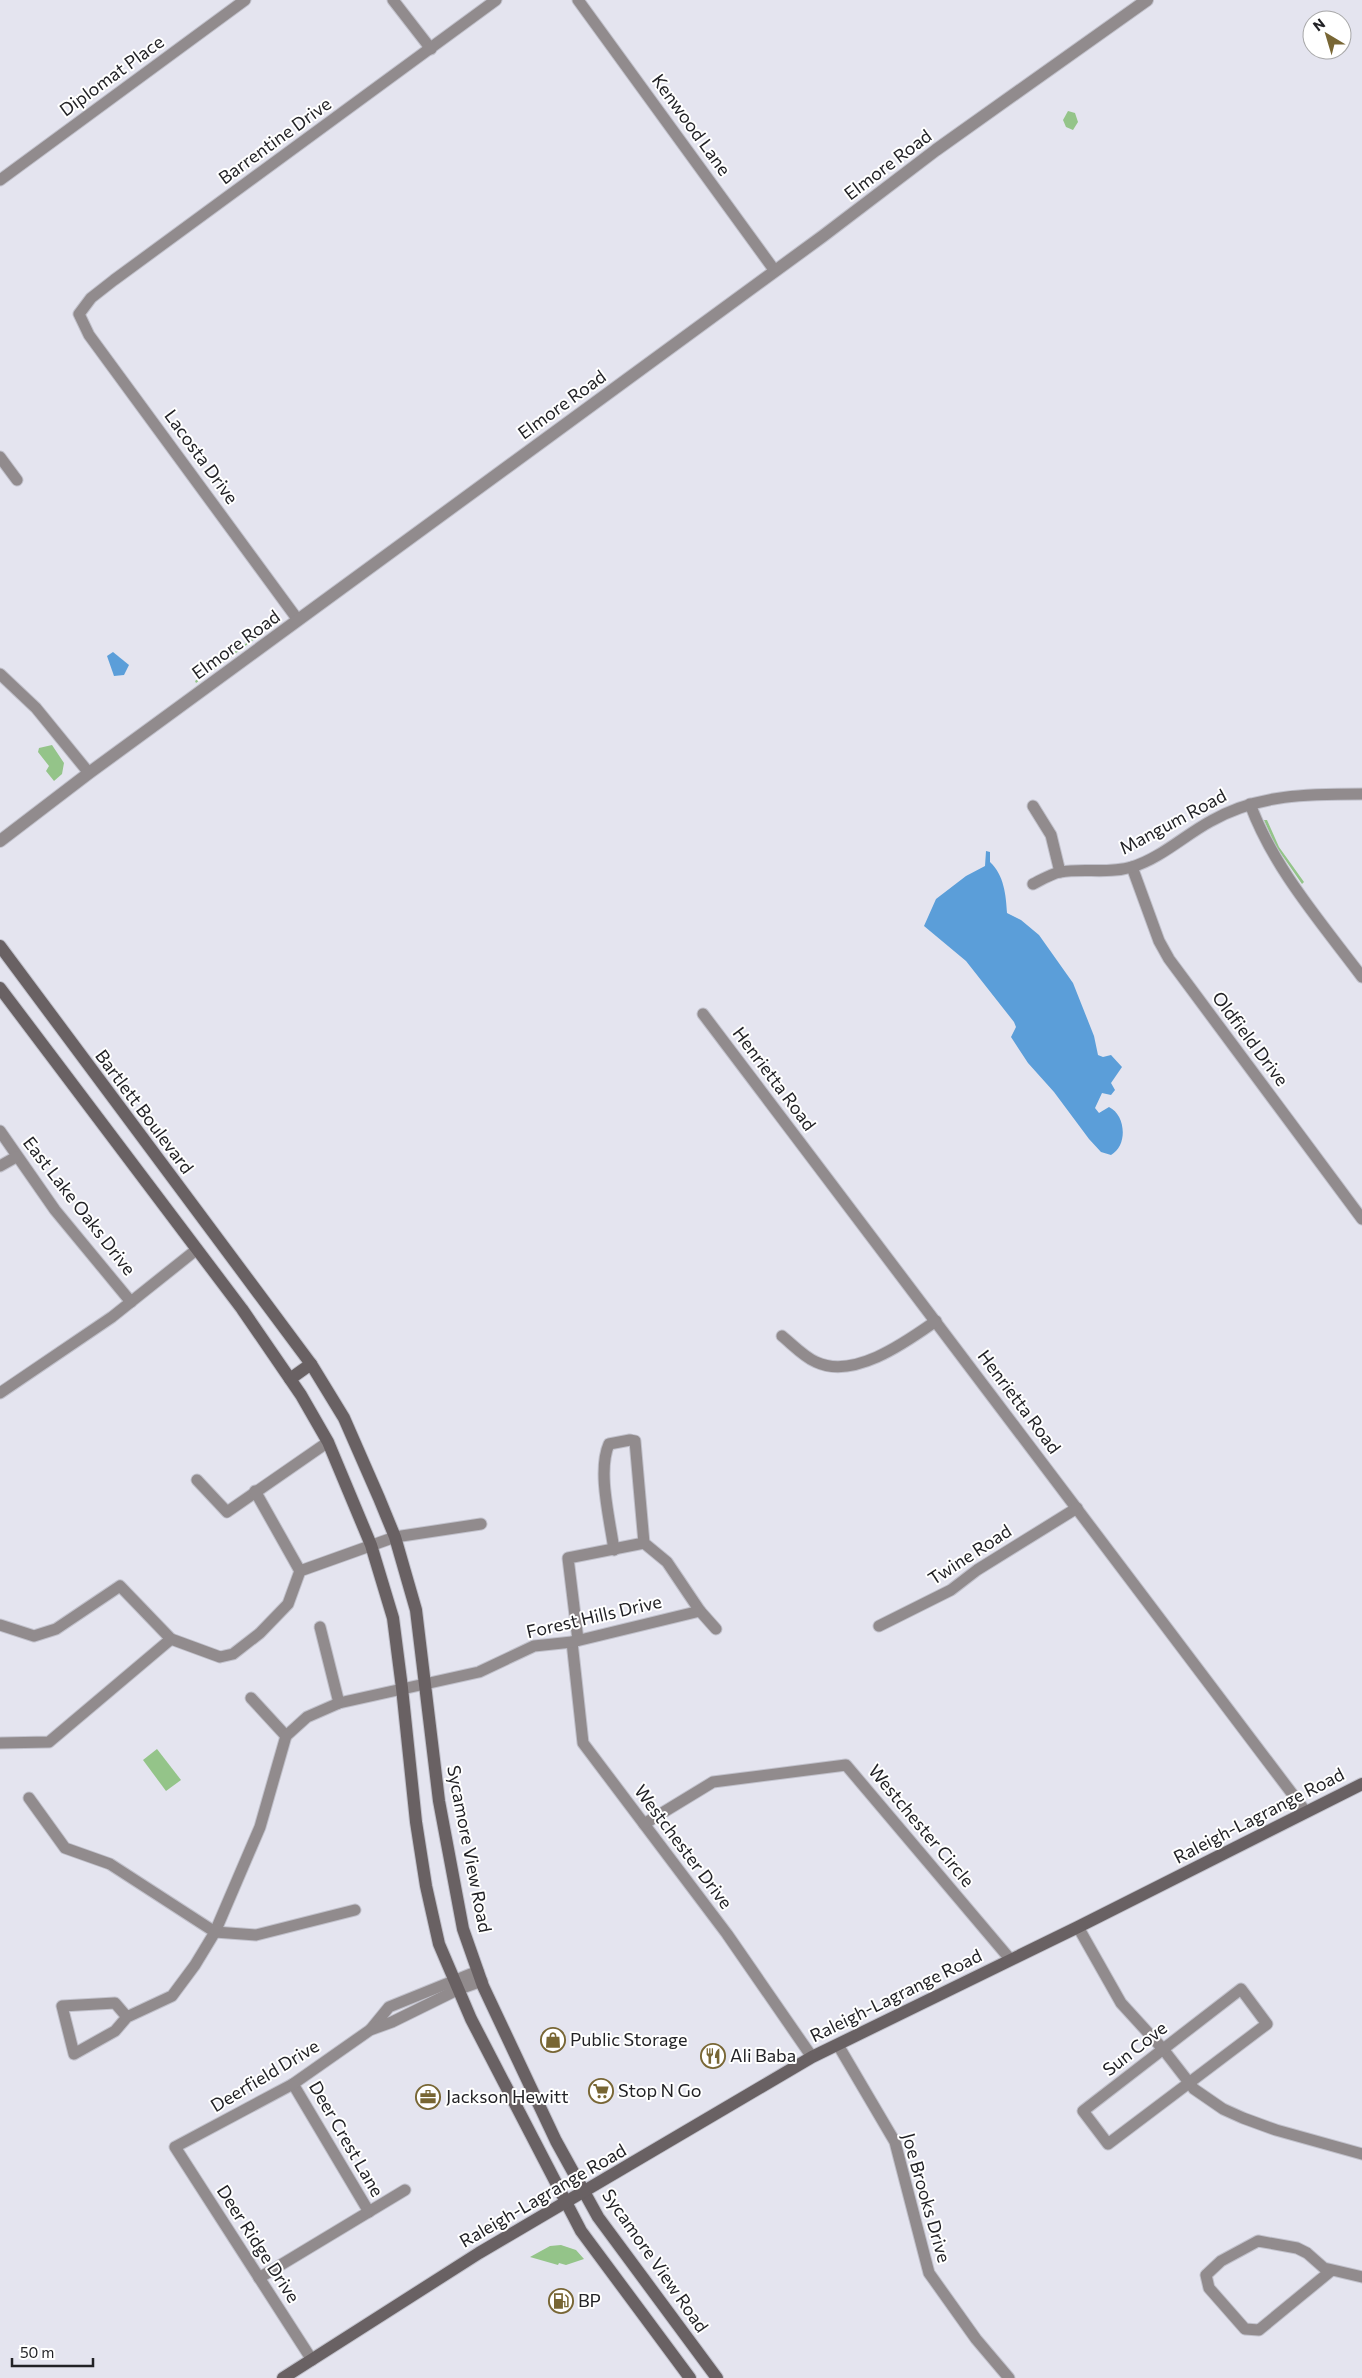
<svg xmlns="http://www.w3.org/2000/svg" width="1362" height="2378" font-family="Commissioner,sans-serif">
<rect width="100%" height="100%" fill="#e4e4ef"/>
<g fill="#94c489">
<polygon points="1068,111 1075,113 1078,122 1073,130 1066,127 1063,120"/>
<polygon points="275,619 277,620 272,626 196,683 195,681 271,625"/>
<polygon points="52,745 64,763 62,774 54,781 46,771 49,766 38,752 39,748"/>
<polygon points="1264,820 1267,820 1279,847 1304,882 1302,884 1275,845"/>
<polygon points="157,1749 181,1780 166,1791 143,1760"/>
<polygon points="561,2245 576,2250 584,2259 566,2265 559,2263 558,2265 530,2257 550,2246"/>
</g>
<g fill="#5b9ed9">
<polygon points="113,652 129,665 124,675 114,676 107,656"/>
<path d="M 986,851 L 990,852 L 990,862 C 1004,875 1006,895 1007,913 L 1021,920 L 1039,935 L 1073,983 L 1094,1036 L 1098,1055 L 1103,1057 L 1111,1055 L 1122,1067 L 1111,1083 L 1115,1090 L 1111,1095 L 1102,1093 L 1095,1108 L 1099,1113 L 1109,1107 C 1126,1115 1128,1146 1111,1155 L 1101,1152 L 1089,1139 L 1054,1092 L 1028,1063 L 1011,1037 L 1016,1027 L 1014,1022 L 966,961 L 924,926 L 936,899 L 966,876 L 985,866 Z"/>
</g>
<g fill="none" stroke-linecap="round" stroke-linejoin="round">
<defs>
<g id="minor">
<polyline points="393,0 431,49"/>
<polyline points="578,0 775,271"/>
<polyline points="0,180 245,0"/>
<polyline points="0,457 17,480"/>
<polyline points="298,620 89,335 79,314 91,298 114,280 496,0"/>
<polyline points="0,674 36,708 89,773"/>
<path d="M 1250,804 C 1274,869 1321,922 1362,977"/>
<polyline points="1033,806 1051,835 1060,872"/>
<polyline points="1132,867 1159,941 1169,959 1362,1219"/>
<path d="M 1033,884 C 1041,880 1051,874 1060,872 C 1084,868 1108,874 1132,867 C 1161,858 1185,835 1211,821 C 1258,794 1309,794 1362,794"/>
<polyline points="703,1014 1306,1812"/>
<polyline points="0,1131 55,1210 131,1302"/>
<polyline points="0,1166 16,1157"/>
<path d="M 782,1336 C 792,1344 804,1357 816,1362 C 854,1380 906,1342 936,1321"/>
<polyline points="0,1393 112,1317 196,1250"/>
<polyline points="197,1480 227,1512 328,1442"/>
<polyline points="255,1491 300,1571"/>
<path d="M 614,1550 C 610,1520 597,1471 609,1444 L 630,1440 L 635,1441 L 644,1543 L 667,1562 L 700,1611 L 716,1629"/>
<polyline points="0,1625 34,1636 56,1629 120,1586 171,1639 220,1657 233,1654 260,1633 288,1604 300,1571 395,1537 481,1524"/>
<polyline points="879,1626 951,1590 977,1570 1077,1508"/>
<polyline points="320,1627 339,1703"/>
<polyline points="578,1640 568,1558 644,1543"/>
<polyline points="572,1642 583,1743 727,1934 812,2057"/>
<polyline points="251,1698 286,1736"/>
<polyline points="0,1743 49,1742 171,1639"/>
<polyline points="29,1798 65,1848 110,1864 215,1932 256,1935 355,1910"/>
<polyline points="644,1824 713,1782 846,1765 1010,1959"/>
<polyline points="1078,1927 1121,2003 1163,2049 1194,2089 1223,2109 1243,2118 1276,2130 1362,2154"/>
<polygon points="1241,1989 1267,2024 1108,2144 1083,2111"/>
<polyline points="127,2017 115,2031 74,2054 62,2006 115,2003 127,2017 172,1996 195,1965 215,1932 260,1827 286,1736 307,1717 339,1703 479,1672 534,1646 572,1642 700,1611"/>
<polyline points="371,2029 389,2007 478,1971"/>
<polyline points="838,2045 895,2142 929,2273 976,2339 1009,2378"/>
<polyline points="293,2084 369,2212"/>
<polyline points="1332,2270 1259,2330 1245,2329 1209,2288 1206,2275 1221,2261 1258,2241 1297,2248 1307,2253 1324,2268 1362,2277"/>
<polyline points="259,2278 405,2190"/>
<polyline points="312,2360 175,2147 293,2084 370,2030 392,2022 459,1989 482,1981"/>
</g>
<polyline id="tertiary" points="0,841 89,773 823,236 936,150 1147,0"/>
<g id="secondary">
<polyline points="0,946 311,1364 344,1418 379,1498 395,1537 416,1610 439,1801 463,1929 483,1986 556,2141 598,2217 717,2378"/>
<polyline points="0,988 242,1309 301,1395 328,1442 371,1545 393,1618 402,1688 416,1822 426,1886 439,1944 471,2019 581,2231 690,2378"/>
<polyline points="290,1379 311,1364"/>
<polyline points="283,2378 479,2253 812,2057 1078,1927 1362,1784"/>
</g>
</defs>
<use href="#minor" stroke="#c1c1cb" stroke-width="13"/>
<use href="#tertiary" stroke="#c1c1cb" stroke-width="14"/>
<use href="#secondary" stroke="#c1c1cb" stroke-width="14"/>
<use href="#minor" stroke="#918b8d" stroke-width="11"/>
<use href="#tertiary" stroke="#918b8d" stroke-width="12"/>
<use href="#secondary" stroke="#696163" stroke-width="12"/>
</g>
<defs>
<symbol id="shop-ring" viewBox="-11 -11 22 22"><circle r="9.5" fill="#fff" stroke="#786634" stroke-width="1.5"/><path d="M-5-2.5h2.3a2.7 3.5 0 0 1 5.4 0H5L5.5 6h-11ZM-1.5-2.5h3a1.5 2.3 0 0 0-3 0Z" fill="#786634"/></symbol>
<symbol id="restaurant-ring" viewBox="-11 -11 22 22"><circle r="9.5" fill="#fff" stroke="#786634" stroke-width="1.5"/><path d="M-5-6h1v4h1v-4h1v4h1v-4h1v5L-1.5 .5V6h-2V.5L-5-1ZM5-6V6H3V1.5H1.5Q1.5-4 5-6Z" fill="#786634"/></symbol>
<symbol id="supermarket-ring" viewBox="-11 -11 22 22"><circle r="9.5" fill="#fff" stroke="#786634" stroke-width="1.5"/><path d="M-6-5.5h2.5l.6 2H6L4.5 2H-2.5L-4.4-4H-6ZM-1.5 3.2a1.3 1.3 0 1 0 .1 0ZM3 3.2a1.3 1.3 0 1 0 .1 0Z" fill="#786634"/></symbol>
<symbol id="office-ring" viewBox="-11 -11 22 22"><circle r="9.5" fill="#fff" stroke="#786634" stroke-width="1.5"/><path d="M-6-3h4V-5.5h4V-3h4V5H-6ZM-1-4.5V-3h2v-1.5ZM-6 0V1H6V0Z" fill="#786634"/></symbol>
<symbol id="fuel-ring" viewBox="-11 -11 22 22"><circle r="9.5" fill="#fff" stroke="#786634" stroke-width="1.5"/><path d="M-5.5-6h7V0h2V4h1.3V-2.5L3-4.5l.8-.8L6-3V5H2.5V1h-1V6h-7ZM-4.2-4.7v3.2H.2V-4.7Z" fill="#786634"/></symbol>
</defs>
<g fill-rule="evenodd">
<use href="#shop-ring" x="539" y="2026" width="28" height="28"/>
<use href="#restaurant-ring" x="699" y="2042" width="28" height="28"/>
<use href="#supermarket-ring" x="587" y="2077" width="28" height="28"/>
<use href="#office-ring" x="414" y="2083" width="28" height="28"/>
<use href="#fuel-ring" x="547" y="2287" width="28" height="28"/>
</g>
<g text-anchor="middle" stroke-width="4" stroke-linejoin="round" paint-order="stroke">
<g font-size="18" fill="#222226" stroke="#fff">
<text transform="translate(112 76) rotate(-36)" y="6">Diplomat Place</text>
<text transform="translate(691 125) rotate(54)" y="6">Kenwood Lane</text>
<text transform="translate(275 141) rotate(-36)" y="6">Barrentine Drive</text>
<text transform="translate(888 165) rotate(-37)" y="6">Elmore Road</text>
<text transform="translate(562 405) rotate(-36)" y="6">Elmore Road</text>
<text transform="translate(201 457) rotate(54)" y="6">Lacosta Drive</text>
<text transform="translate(236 645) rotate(-36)" y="6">Elmore Road</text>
<text transform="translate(1173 822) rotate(-28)" y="6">Mangum Road</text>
<text transform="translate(1250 1039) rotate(53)" y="6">Oldfield Drive</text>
<text transform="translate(774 1079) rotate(53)" y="6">Henrietta Road</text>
<text transform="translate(144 1112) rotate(53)" y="6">Bartlett Boulevard</text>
<text transform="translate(79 1206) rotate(52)" y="6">East Lake Oaks Drive</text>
<text transform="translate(1019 1402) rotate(53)" y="6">Henrietta Road</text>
<text transform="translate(970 1555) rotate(-33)" y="6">Twine Road</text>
<text transform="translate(594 1617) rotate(-13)" y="6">Forest Hills Drive</text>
<text transform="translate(1259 1816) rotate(-27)" y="6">Raleigh-Lagrange Road</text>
<text transform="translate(921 1826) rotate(50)" y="6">Westchester Circle</text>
<text transform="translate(683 1847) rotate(53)" y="6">Westchester Drive</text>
<text transform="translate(469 1849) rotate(79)" y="6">Sycamore View Road</text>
<text transform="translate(896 1996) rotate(-26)" y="6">Raleigh-Lagrange Road</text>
<text transform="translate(1135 2049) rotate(-38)" y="6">Sun Cove</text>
<text transform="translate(265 2076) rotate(-31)" y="6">Deerfield Drive</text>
<text transform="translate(346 2139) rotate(60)" y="6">Deer Crest Lane</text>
<text transform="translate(543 2196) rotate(-30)" y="6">Raleigh-Lagrange Road</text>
<text transform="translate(926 2198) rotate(74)" y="6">Joe Brooks Drive</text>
<text transform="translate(258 2244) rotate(57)" y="6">Deer Ridge Drive</text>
<text transform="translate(655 2261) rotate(55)" y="6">Sycamore View Road</text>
</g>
<g font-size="18" fill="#222226" stroke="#fff" text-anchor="start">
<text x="570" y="2046">Public Storage</text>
<text x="730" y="2062">Ali Baba</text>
<text x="618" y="2097">Stop N Go</text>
<text x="446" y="2103">Jackson Hewitt</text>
<text x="578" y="2307">BP</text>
</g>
</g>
<g transform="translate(1327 35) rotate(322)"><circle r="24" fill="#ffffff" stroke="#a7a7a8"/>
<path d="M0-4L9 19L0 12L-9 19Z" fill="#786634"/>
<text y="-8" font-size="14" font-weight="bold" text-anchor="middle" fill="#222226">N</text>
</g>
<path d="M12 2358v8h81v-8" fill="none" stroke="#222226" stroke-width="2.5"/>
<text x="20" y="2358" font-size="15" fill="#222226" stroke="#ffffff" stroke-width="4" paint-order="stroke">50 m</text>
</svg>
